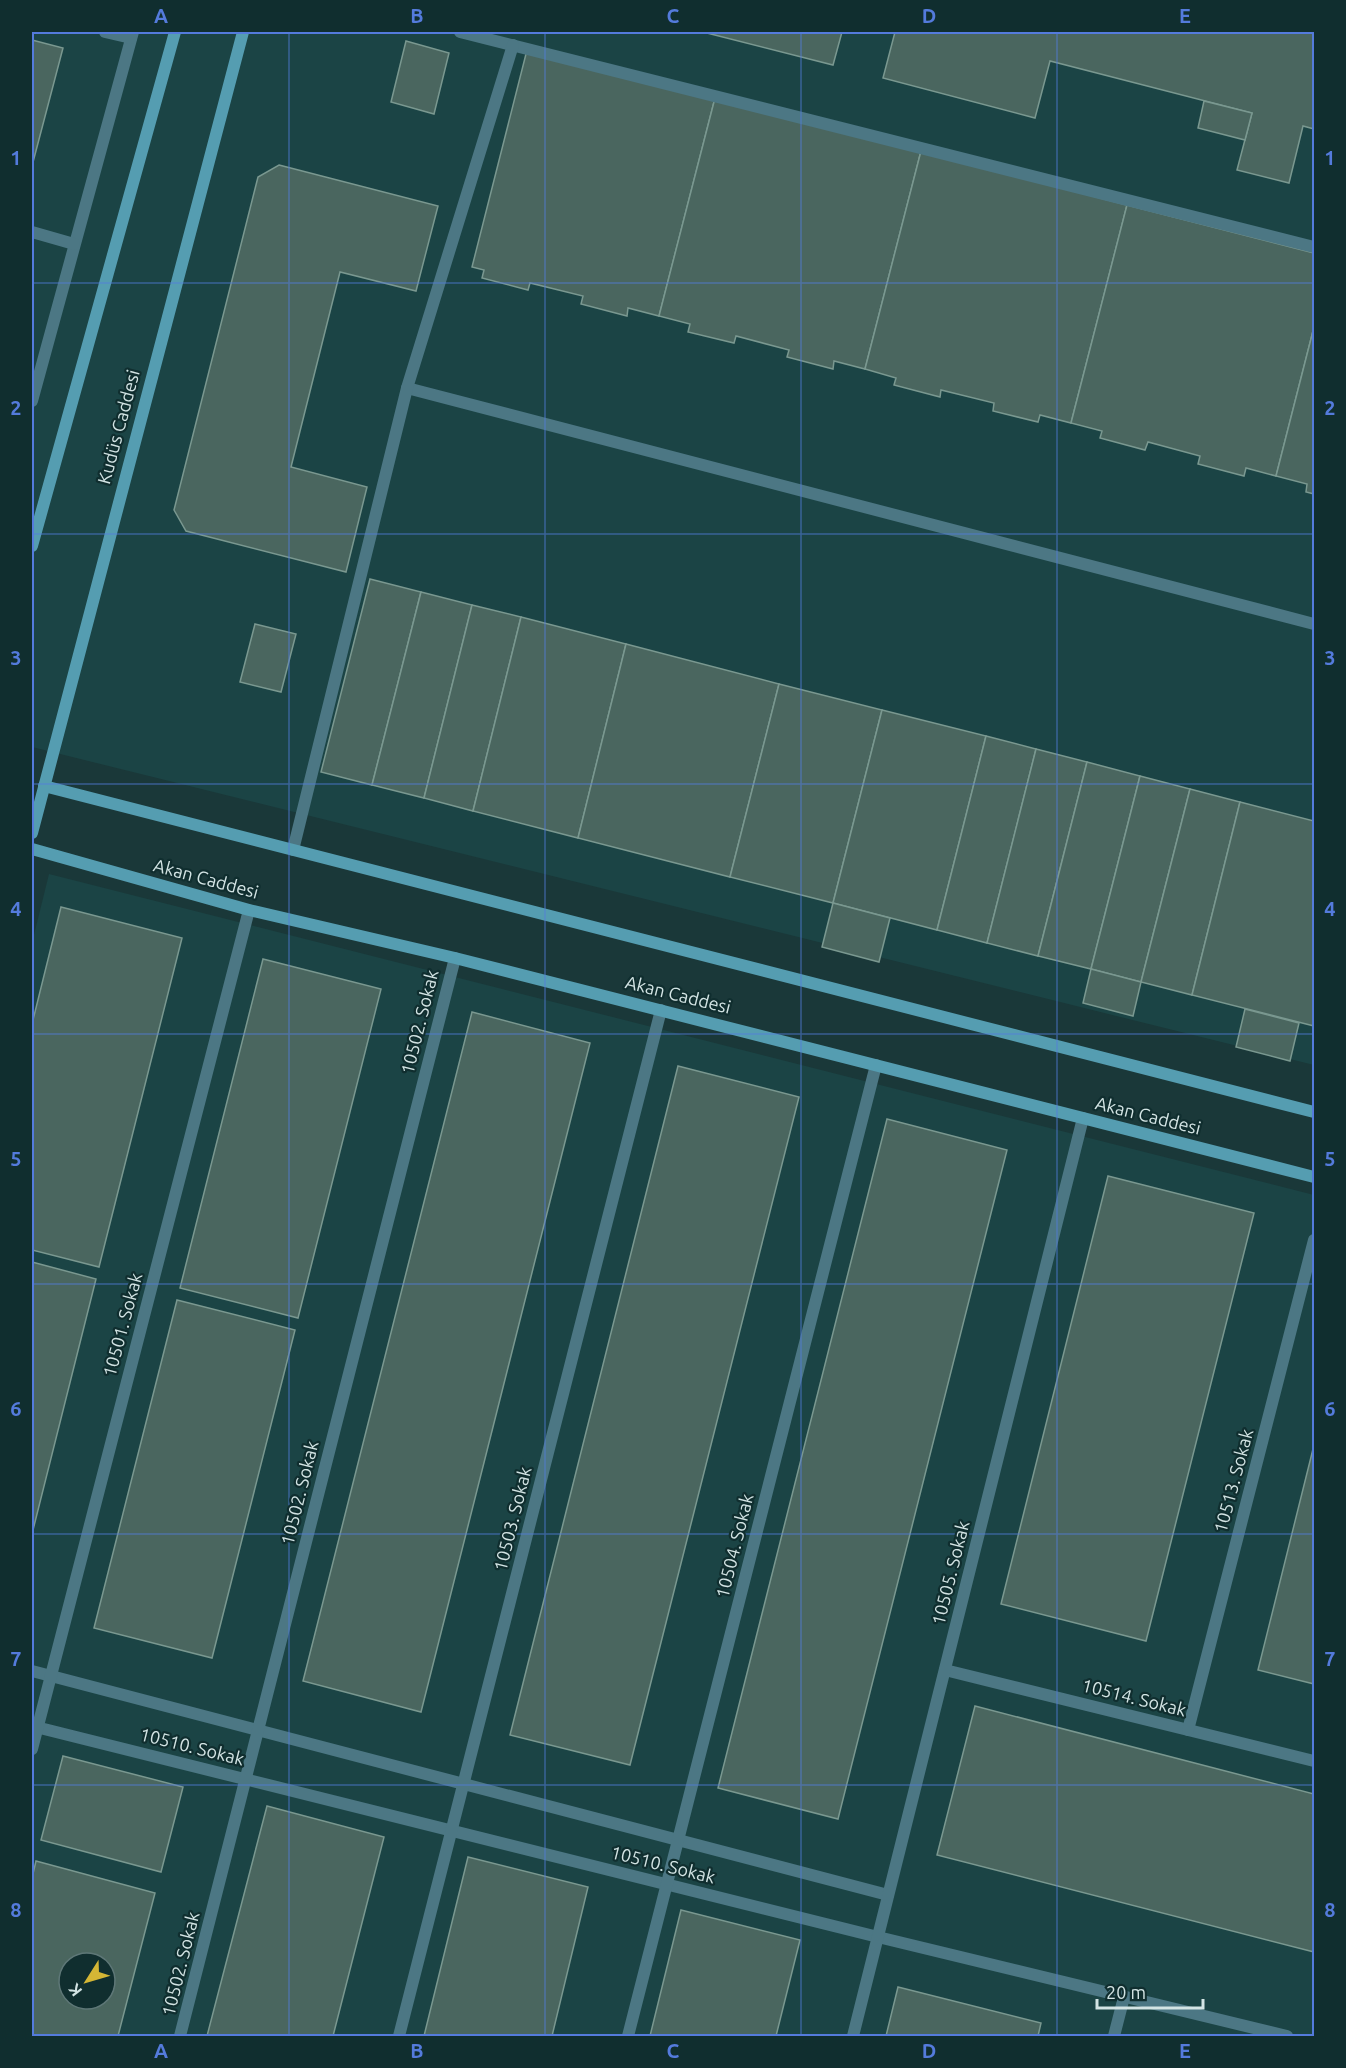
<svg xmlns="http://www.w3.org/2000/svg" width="1346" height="2068" font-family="Ubuntu,sans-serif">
<rect width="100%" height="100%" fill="#1a3839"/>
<g fill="#1b4445" fill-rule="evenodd">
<polygon points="32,32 1314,32 1314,1065 32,747"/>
<path d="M 49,874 L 1314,1195 L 1314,2036 L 32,2036 L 32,943 ZM 69,1963 L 105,1963 L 105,1999 L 69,1999 Z"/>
</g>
<g fill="#4a665f" stroke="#7a9890" stroke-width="1.5" fill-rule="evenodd">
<polygon points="703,32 842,32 833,65"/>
<polygon points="895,32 1314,32 1314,129 1303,126 1289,183 1237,170 1252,113 1050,61 1035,118 883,78"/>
<polygon points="32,40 63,48 32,166"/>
<polygon points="406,41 449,53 434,114 391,102"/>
<polygon points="527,50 715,98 659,316 628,308 627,316 581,304 583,296 530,283 528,290 482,278 484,270 472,267"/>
<polygon points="715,98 921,151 865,369 834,361 833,369 787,357 789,350 736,336 734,343 688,332 690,324 659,316"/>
<polygon points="1204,101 1252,113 1245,140 1198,128"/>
<polygon points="921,151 1127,205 1071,423 1040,415 1038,422 993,411 994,403 941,390 940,397 894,385 896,378 865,369"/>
<polygon points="279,165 438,206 416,291 340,272 291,467 367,487 346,572 186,531 174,510 258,177"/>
<polygon points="1127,205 1314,253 1314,327 1276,476 1246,468 1244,476 1198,464 1200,456 1148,442 1145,450 1100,438 1102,431 1071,423"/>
<polygon points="1314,327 1314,494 1306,492 1307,484 1276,476"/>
<polygon points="370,579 421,592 372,785 321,772"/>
<polygon points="421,592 472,605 424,798 372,785"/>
<polygon points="472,605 521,617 473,811 424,798"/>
<polygon points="521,617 626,644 578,838 473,811"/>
<polygon points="255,624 296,634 281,692 240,682"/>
<polygon points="626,644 779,684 730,877 578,838"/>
<polygon points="779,684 882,710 833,903 730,877"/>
<polygon points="882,710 986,736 937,930 833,903"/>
<polygon points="986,736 1036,749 987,943 937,930"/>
<polygon points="1036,749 1087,762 1038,956 987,943"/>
<polygon points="1087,762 1140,776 1091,969 1038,956"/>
<polygon points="1140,776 1190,789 1141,982 1091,969"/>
<polygon points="1190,789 1240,802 1192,995 1141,982"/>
<polygon points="1240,802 1314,821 1314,1026 1192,995"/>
<polygon points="833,903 890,918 879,962 822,947"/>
<polygon points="61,907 182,938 99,1267 32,1250 32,1024"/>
<polygon points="263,959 381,989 298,1318 180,1288"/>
<polygon points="1091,969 1141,982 1133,1016 1083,1003"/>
<polygon points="1245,1009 1299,1023 1290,1061 1236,1047"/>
<polygon points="472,1012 590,1043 421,1712 303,1681"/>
<polygon points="678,1066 799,1097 630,1765 510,1735"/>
<polygon points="887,1119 1007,1150 838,1819 718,1788"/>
<polygon points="1108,1176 1254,1213 1146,1641 1001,1604"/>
<polygon points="32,1262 96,1279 32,1534"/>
<polygon points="177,1300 295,1330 212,1658 94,1628"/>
<polygon points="1314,1445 1314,1684 1258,1670"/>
<polygon points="975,1706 1314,1794 1314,1952 937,1855"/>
<polygon points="63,1756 183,1787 161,1872 41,1840"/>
<polygon points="267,1806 384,1837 333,2036 207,2036"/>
<polygon points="468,1857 588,1887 552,2036 424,2036"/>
<path d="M 36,1861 L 155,1893 L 118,2036 L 32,2036 L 32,1878 ZM 69,1963 L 105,1963 L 105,1999 L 69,1999 Z"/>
<polygon points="681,1910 800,1940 776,2036 650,2036"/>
<polygon points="898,1987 1041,2023 1038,2036 886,2036"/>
</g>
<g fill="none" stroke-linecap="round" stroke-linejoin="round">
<g stroke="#4c7784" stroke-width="12">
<polyline points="32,401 133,32"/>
<polyline points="945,1670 1314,1761"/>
<polyline points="32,1671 888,1895"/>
<polyline points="32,1726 878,1937 1287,2036"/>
<polyline points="1188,1730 1314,1240"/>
<polyline points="32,1749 249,910"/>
<polyline points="180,2036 455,958"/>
<polyline points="399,2036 661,1010"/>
<polyline points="628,2036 876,1065"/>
<polyline points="853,2036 1083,1118"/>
<polyline points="1114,2036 1124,1997"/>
</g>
<g stroke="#4c7784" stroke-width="12">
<polyline points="105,32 131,38"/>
<polyline points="460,32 1314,247"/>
<polyline points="32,232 74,244"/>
<polyline points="407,388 1314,624"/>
<polyline points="293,850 407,388 513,45"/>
</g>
<g stroke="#559db1" stroke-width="12">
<polyline points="32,546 175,32"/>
<polyline points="44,786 1314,1112"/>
<polyline points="32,833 243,32"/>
<polyline points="32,849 249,910 455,958 1314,1177"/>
</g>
</g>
<path fill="none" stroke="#547bdc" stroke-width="1.5" stroke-opacity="0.55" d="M 289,32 L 289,2036M 545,32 L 545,2036M 801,32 L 801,2036M 1057,32 L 1057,2036M 32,283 L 1314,283M 32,534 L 1314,534M 32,784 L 1314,784M 32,1034 L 1314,1034M 32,1284 L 1314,1284M 32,1534 L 1314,1534M 32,1785 L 1314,1785"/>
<g text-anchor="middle" stroke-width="4.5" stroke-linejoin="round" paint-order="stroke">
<g font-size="18" fill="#d3e4e4" stroke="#102e2f">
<text transform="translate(119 427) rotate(-75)" y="6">Kudüs Caddesi</text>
<text transform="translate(206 879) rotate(15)" y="6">Akan Caddesi</text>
<text transform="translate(678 995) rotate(14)" y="6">Akan Caddesi</text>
<text transform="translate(420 1022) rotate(-76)" y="6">10502. Sokak</text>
<text transform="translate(1148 1116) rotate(14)" y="6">Akan Caddesi</text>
<text transform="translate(123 1325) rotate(-75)" y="6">10501. Sokak</text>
<text transform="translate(1234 1481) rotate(-75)" y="6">10513. Sokak</text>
<text transform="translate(300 1493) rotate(-76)" y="6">10502. Sokak</text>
<text transform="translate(513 1519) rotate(-76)" y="6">10503. Sokak</text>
<text transform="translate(735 1546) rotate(-76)" y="6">10504. Sokak</text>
<text transform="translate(951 1573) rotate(-76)" y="6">10505. Sokak</text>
<text transform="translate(1134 1698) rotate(14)" y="6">10514. Sokak</text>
<text transform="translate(192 1747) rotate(14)" y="6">10510. Sokak</text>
<text transform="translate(663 1865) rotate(14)" y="6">10510. Sokak</text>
<text transform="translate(181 1964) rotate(-76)" y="6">10502. Sokak</text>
</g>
</g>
<rect width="1346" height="2068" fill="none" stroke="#102e2f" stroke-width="66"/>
<g transform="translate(87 1981) rotate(233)"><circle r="28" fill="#102e2f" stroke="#5e7777" stroke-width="1.5"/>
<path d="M0-4.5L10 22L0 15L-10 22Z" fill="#d4b635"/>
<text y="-9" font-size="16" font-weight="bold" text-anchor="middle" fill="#d3e4e4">K</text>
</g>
<path d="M1097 1999v9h106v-9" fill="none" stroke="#d3e4e4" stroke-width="3"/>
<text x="1106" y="1999" font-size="18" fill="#d3e4e4" stroke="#102e2f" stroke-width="4.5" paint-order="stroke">20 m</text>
<rect x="33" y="33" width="1280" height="2002" fill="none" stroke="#547bdc" stroke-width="2"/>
<g font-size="20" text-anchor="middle" font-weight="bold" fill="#547bdc">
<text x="161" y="23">A</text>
<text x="417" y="23">B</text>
<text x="673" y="23">C</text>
<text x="929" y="23">D</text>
<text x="1185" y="23">E</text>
<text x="16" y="165">1</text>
<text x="1330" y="165">1</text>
<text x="16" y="415">2</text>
<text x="1330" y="415">2</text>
<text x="16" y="665">3</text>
<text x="1330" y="665">3</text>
<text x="16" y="916">4</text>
<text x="1330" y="916">4</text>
<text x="16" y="1166">5</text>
<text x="1330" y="1166">5</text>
<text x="16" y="1416">6</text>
<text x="1330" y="1416">6</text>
<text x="16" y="1666">7</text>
<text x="1330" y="1666">7</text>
<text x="16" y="1917">8</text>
<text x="1330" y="1917">8</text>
<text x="161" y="2058">A</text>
<text x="417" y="2058">B</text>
<text x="673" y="2058">C</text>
<text x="929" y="2058">D</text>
<text x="1185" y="2058">E</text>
</g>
</svg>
